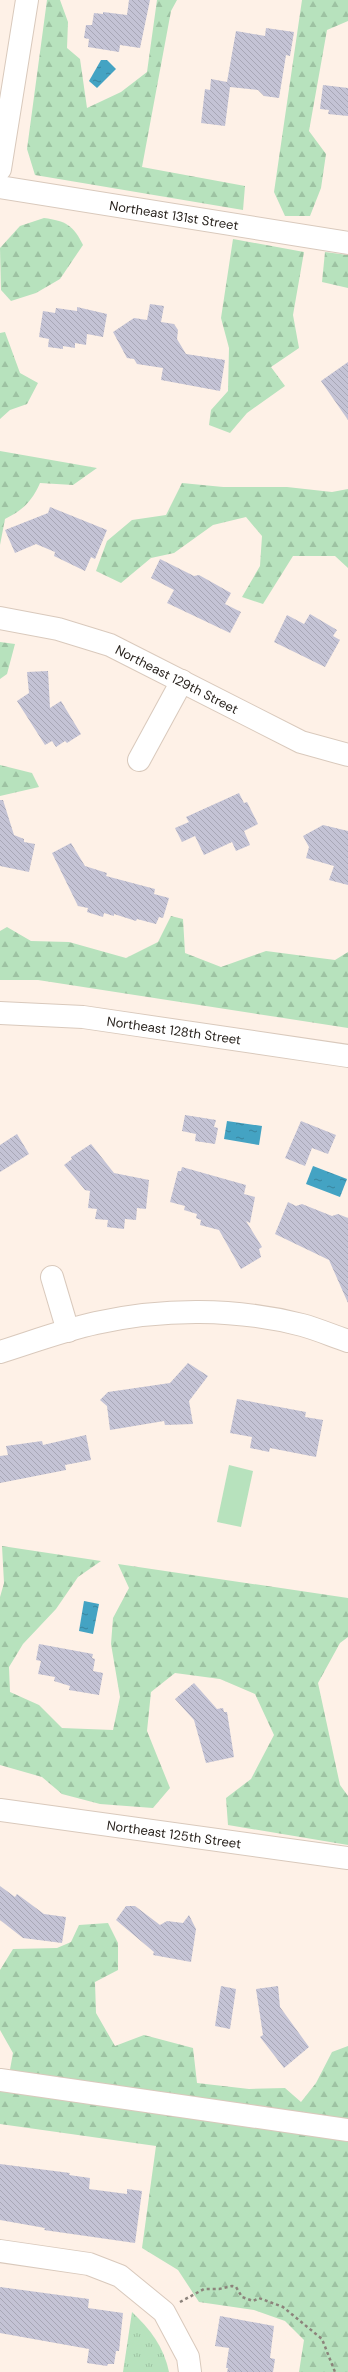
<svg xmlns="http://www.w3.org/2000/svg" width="348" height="2372" font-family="'DM Sans',sans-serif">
<defs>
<pattern id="forest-firs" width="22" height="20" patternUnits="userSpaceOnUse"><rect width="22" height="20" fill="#b7e2bd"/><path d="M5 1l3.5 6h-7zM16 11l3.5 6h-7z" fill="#9dc2a2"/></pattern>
<pattern id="park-tufts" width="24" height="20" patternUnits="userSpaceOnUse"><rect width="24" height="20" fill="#b7e2bd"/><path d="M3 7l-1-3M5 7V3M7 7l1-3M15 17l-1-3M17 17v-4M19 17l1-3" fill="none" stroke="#9dc2a2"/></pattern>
<pattern id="water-ripples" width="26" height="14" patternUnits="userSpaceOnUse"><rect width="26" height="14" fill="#44a3c3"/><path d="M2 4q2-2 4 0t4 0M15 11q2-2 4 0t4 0" fill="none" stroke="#39849e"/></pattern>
<pattern id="building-back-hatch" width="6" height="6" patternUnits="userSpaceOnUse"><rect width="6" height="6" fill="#c4c3d5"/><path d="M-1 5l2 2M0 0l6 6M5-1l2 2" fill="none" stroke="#a8a7b6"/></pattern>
</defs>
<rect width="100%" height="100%" fill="#fef1e7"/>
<polygon fill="#b7e2bd" points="229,1465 253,1471 241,1527 217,1522"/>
<g fill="url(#forest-firs)">
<polygon points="47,0 60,0 68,22 67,48 80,59 87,108 121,92 147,72 157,0 177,0 171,11 142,167 245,186 243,210 35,175 27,149"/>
<polygon points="302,0 348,0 348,21 327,30 309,131 326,154 321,188 310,216 285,216 274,192"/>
<path d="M 44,218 C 66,221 73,225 83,245 L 60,279 L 36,293 L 11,301 L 1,290 L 0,248 L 20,226 Z"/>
<polygon points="233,239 304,252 293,315 299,348 271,367 285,386 247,413 230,433 209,425 211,410 228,391 229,348 221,318"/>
<polygon points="325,252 348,255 348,288 322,282"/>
<polygon points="5,332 20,373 38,383 27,404 10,410 0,419 0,333"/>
<path d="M 0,451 L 97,468 L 73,485 L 40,483 C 32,501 23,510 5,519 L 0,545 Z"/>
<polygon points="182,483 223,487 287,487 332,492 348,489 348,568 335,556 293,556 263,604 242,597 260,566 262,536 246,517 213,525 174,553 151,558 121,583 96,571 107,541 132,520 166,515"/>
<polygon points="0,642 15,644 7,674 0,679"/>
<polygon points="0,765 32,773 39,787 0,796"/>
<polygon points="171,916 183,919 185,953 221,967 266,951 335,960 348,952 348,1028 38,980 0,980 0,931 7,927 31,941 69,942 126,958 158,942"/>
<polygon points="2,1546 101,1561 78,1577 56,1609 23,1644 9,1667 10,1692 39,1705 62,1728 113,1730 120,1697 111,1644 113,1618 129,1588 118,1564 348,1598 348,1637 340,1643 318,1683 340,1785 348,1796 348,1845 228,1825 226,1798 251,1779 274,1735 255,1694 220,1679 175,1673 151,1692 147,1731 170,1788 153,1808 100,1804 62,1794 42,1777 0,1765 0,1597 4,1583"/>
<polygon points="108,1923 118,1943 118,1970 95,1982 96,2013 115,2046 144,2035 193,2048 197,2083 249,2089 285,2088 301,2102 316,2083 332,2052 348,2046 348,2372 299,2372 304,2340 285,2321 254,2310 199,2302 178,2270 142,2248 156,2146 0,2124 0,2074 9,2075 13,2053 0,2030 0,1970 13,1949 57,1948 71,1942 79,1925"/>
</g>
<path fill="url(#park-tufts)" d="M 132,2312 C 150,2329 164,2347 169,2372 L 123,2372 Z"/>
<g fill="url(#water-ripples)">
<polygon points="101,60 107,60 116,69 97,88 89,81"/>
<polygon points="227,1121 262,1126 259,1145 224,1139"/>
<polygon points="313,1166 347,1179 340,1197 306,1184"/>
<polygon points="84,1601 99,1604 93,1634 79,1631"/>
</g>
<g fill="url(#building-back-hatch)">
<polygon points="129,0 150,0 140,48 120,45 119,52 88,47 89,39 84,38 86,25 92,25 94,13 103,14 103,12 127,15"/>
<polygon points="266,28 294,32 290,56 286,55 279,98 264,96 258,90 230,87 225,126 201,123 205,89 210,90 211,79 227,82 236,31 265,36"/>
<polygon points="323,85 348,88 348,116 328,114 329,110 320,109"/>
<polygon points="150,304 164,306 161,322 174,324 178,330 177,339 186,354 225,360 220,391 161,380 163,368 137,364 134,359 127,358 113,332 134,318 147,320"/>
<polygon points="77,307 107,314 103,337 87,334 86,345 75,343 75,348 63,346 63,349 48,347 49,339 39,337 43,311 55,313 56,308 77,311"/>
<polygon points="348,362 348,420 321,381"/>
<polygon points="50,507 107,530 95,559 91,557 85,571 54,556 55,552 36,544 15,553 5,530 48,513"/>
<polygon points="160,559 194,576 199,575 231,593 225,604 241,612 230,633 167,603 174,590 151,578"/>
<polygon points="310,614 337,630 333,636 340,640 325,667 274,642 287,615 304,624"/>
<polygon points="48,671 50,708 61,701 81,734 67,743 65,741 56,747 52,741 45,745 17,701 29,693 27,672"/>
<polygon points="239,793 244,803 247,802 258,824 244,831 250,845 236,851 232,842 204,855 195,836 182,842 175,828 189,822 186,817"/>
<polygon points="0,800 3,800 14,835 24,839 24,842 35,844 29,872 0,866"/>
<polygon points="323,825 348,831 348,885 329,880 334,866 306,858 309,847 303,836"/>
<polygon points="71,843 85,866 107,873 106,876 155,889 154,894 169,898 163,918 159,917 156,924 137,919 136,921 114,914 114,916 104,913 103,917 87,912 88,908 78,906 52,853"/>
<polygon points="185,1115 216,1120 214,1127 218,1128 215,1144 195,1141 196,1134 182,1131"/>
<polygon points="301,1121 336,1135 328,1154 312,1148 305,1166 285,1158"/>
<polygon points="17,1134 29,1154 0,1172 0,1145"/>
<polygon points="91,1144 114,1173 149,1180 146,1209 137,1208 136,1220 125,1219 124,1229 107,1227 108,1220 95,1219 97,1209 88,1208 90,1191 85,1190 64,1165 72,1159 71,1157"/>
<polygon points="182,1167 246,1185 244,1194 255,1197 250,1223 246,1221 262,1247 259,1249 261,1257 241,1269 219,1230 200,1225 201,1220 196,1218 197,1214 184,1210 185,1206 170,1202 178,1171 181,1171"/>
<polygon points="288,1202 296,1206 302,1204 332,1216 338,1214 348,1218 348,1303 329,1260 275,1234"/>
<polygon points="188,1363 208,1376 189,1401 193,1424 165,1425 164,1421 110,1430 107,1406 100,1400 108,1392 170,1383"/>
<polygon points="237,1399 306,1412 305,1417 323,1420 316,1457 270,1448 269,1452 250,1448 252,1437 230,1433"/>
<polygon points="86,1435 91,1460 65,1465 66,1470 0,1483 0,1456 8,1455 6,1446 42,1441 43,1445"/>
<polygon points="39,1644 93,1654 92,1658 95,1659 93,1671 103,1673 99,1695 69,1690 70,1686 54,1681 55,1677 38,1674 41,1661 36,1660"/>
<polygon points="194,1683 217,1709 223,1708 224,1712 227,1712 234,1757 206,1763 194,1720 175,1699"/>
<polygon points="0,1886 15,1897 17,1894 44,1914 66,1917 62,1943 23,1938 0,1920"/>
<polygon points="126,1906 135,1906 160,1925 167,1921 183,1923 189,1915 196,1929 191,1962 153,1955 154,1952 116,1920"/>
<polygon points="221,1986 236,1989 230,2029 215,2026"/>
<polygon points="278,1986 280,2007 309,2047 284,2068 260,2037 263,2035 256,1989"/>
<polygon points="0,2164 70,2173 69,2175 90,2178 89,2189 127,2194 127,2189 142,2191 135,2243 44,2230 45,2228 0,2220"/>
<polygon points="0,2287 89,2299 88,2308 123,2313 119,2351 116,2351 114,2364 108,2364 107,2366 87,2363 89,2349 0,2333"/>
<polygon points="220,2316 274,2326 270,2358 275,2359 273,2372 227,2372 228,2368 226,2368 229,2348 215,2346"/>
</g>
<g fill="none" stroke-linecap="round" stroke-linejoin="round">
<defs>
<g id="minor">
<polyline points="0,169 27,0"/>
<polyline points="0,187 348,243"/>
<polyline points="0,618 58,629 110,645 301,742 348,755"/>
<polyline points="139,760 182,681"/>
<polyline points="0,1013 83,1017 348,1056"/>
<polyline points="52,1277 68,1331"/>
<path d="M 0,1352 C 32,1342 64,1330 96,1323 C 163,1308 236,1308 302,1325 C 317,1329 333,1336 348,1341"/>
<polyline points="0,1810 348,1858"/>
<polyline points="0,2080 348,2130"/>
<polyline points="0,2251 89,2264 120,2276 164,2312 188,2357 190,2372"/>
</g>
</defs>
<use href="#minor" stroke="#d9c9bc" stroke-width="24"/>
<polyline stroke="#8c837b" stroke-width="2.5" stroke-dasharray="3 3" stroke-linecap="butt" points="180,2302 204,2289 219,2289 232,2286 236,2287 242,2297 253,2301 259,2298 283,2307 322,2339 335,2372"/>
<use href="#minor" stroke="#fff" stroke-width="22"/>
</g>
<g text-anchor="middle" stroke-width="3" stroke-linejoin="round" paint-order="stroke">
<g font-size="13" fill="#29231e" stroke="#fff">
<text transform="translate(174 215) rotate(9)" y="5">Northeast 131st Street</text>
<text transform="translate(177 679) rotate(27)" y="5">Northeast 129th Street</text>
<text transform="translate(174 1030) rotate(8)" y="5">Northeast 128th Street</text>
<text transform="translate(174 1834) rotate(8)" y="5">Northeast 125th Street</text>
</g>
</g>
</svg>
